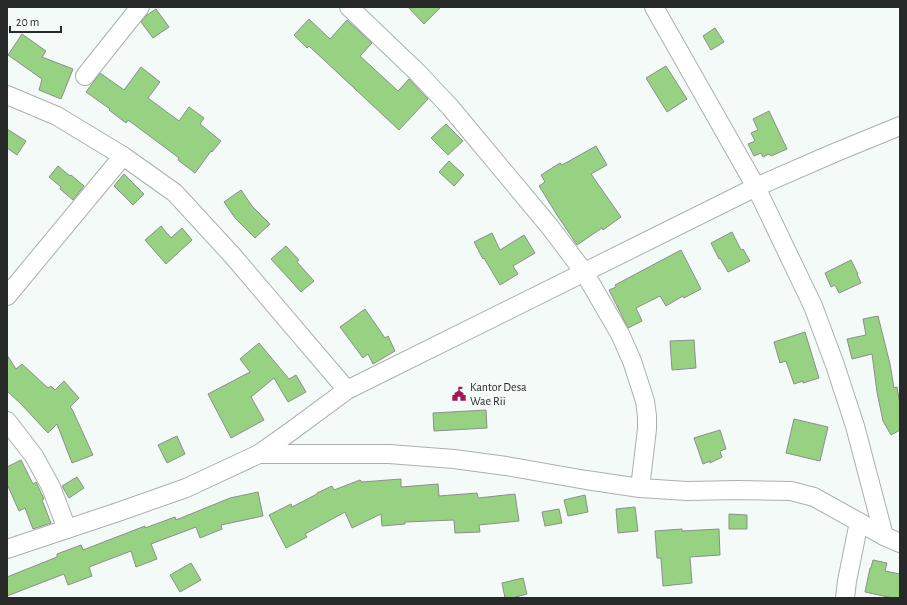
<svg xmlns="http://www.w3.org/2000/svg" width="907" height="605" font-family="'Alegreya Sans',sans-serif">
<rect width="100%" height="100%" fill="#f4faf8"/>
<g fill="#96d281" stroke="#8c8f8b">
<polygon points="408,7 441,7 424,24"/>
<polygon points="156,9 169,27 153,38 141,22 147,15"/>
<polygon points="309,19 330,39 347,20 372,43 360,56 398,91 409,79 428,99 399,130 309,46 307,48 294,35"/>
<polygon points="715,28 724,42 711,50 703,36"/>
<polygon points="22,34 46,51 42,57 73,69 61,99 39,90 42,79 8,55"/>
<polygon points="666,66 687,99 667,112 646,78"/>
<polygon points="141,67 160,82 148,98 179,121 189,107 204,118 200,124 221,141 212,152 211,151 195,173 178,160 179,158 159,143 128,120 126,123 109,110 110,109 86,92 100,73 124,90"/>
<polygon points="769,111 787,149 771,156 769,154 763,157 761,153 754,156 748,144 755,141 751,133 758,130 753,119"/>
<polygon points="446,124 463,141 448,155 431,138"/>
<polygon points="7,129 26,141 17,155 7,148"/>
<polygon points="596,146 607,165 591,174 621,217 603,230 602,228 577,245 557,215 539,186 545,182 541,175 560,163 562,165"/>
<polygon points="449,161 464,175 454,186 439,172"/>
<polygon points="58,166 70,176 71,175 84,186 73,200 60,189 61,187 49,177"/>
<polygon points="124,174 144,194 133,205 114,186"/>
<polygon points="241,190 252,206 270,224 255,238 235,218 224,202"/>
<polygon points="161,226 171,238 182,228 192,240 166,264 145,240"/>
<polygon points="732,232 741,250 743,249 750,261 728,272 720,258 719,259 711,243"/>
<polygon points="492,233 500,250 524,235 535,253 513,266 518,274 500,285 484,258 483,259 474,242"/>
<polygon points="286,246 299,260 297,262 314,281 301,292 271,259"/>
<polygon points="681,250 701,289 684,298 683,296 666,306 660,296 636,308 642,321 628,328 609,290 616,287 615,285"/>
<polygon points="851,260 858,274 857,274 861,283 839,293 835,285 831,287 825,273"/>
<polygon points="365,309 385,338 388,336 395,351 373,364 368,354 363,358 340,327"/>
<polygon points="878,316 890,364 894,388 897,387 900,404 900,430 891,435 883,421 877,392 872,354 852,359 847,339 866,335 863,319"/>
<polygon points="805,332 819,378 803,383 803,381 794,384 786,361 780,363 774,342"/>
<polygon points="694,340 696,368 672,370 670,341"/>
<polygon points="259,343 289,379 296,375 306,392 288,402 274,378 251,397 264,420 231,438 208,394 250,372 240,359"/>
<polygon points="7,355 16,369 22,364 48,388 51,386 55,390 64,381 79,398 70,407 72,409 93,455 72,463 57,424 48,433 21,404 7,391"/>
<polygon points="486,410 487,428 434,431 433,413"/>
<polygon points="794,419 828,427 820,461 786,453"/>
<polygon points="720,430 726,449 720,451 722,457 710,463 710,461 703,464 694,438"/>
<polygon points="177,436 185,454 167,463 158,445"/>
<polygon points="21,460 33,484 36,482 44,499 42,500 51,523 33,529 25,508 19,511 7,484 7,467"/>
<polygon points="77,477 84,488 69,498 62,486"/>
<polygon points="401,479 401,487 438,484 439,496 477,493 478,498 515,494 519,521 479,525 480,532 455,533 454,520 405,522 405,524 382,526 381,514 352,528 345,512 305,534 307,537 286,548 269,515 291,504 292,507 317,494 317,493 332,486 334,490 360,480 362,482"/>
<polygon points="258,492 263,516 221,525 222,529 200,538 196,527 151,544 157,559 136,567 131,551 89,567 92,576 68,585 64,574 7,596 7,577 57,557 57,554 81,545 83,550 145,526 145,528 175,517 176,520 230,498"/>
<polygon points="585,495 588,512 568,516 564,500"/>
<polygon points="635,507 638,531 618,533 616,509"/>
<polygon points="559,509 562,523 545,526 542,512"/>
<polygon points="729,514 747,515 747,529 729,529"/>
<polygon points="682,529 682,531 719,529 720,555 690,557 692,583 663,586 661,558 657,558 655,531"/>
<polygon points="873,560 887,563 885,571 900,574 900,598 893,598 865,592 870,568 871,568"/>
<polygon points="191,563 201,580 180,592 170,575"/>
<polygon points="523,578 527,594 512,598 505,598 502,583"/>
</g>
<g fill="none" stroke-linecap="round" stroke-linejoin="round">
<defs>
<g id="minor">
<polyline points="349,7 417,72 450,107 550,227 584,272 620,334 632,361 645,401 647,416 647,429 640,488"/>
<polyline points="654,7 756,187 813,306 835,365 855,426 884,536"/>
<polyline points="85,76 140,7"/>
<polyline points="7,95 57,116 123,156 175,193 232,255 347,390"/>
<polyline points="7,296 123,156"/>
<polyline points="7,421 34,456 51,487 67,529"/>
<polyline points="259,454 389,454 454,459 506,466 586,480 640,488 687,491 737,490 791,491 814,497 884,536 900,543"/>
<polyline points="7,549 118,512 186,488 259,454 290,432 347,390 756,187 834,153 900,126"/>
<polyline points="845,598 847,581 859,522"/>
</g>
</defs>
<use href="#minor" stroke="#abb0ae" stroke-width="20"/>
<use href="#minor" stroke="#fff" stroke-width="18"/>
</g>
<defs>
<symbol id="civic-bare" viewBox="-9 -9 18 18"><path d="M-.6-6.5H3V-4.5H.6V-3L4-1V1h2V6H-6V1h2V-1L-.6-3ZM-1.2 2.5V6h2.4V2.5Z" fill="#a4165a" stroke="#f4faf8" stroke-width="2.5" paint-order="stroke"/></symbol>
</defs>
<g fill-rule="evenodd">
<use href="#civic-bare" x="449" y="384" width="20" height="20"/>
</g>
<g text-anchor="middle" stroke-width="4" stroke-linejoin="round" paint-order="stroke">
<g font-size="12" fill="#282a29" stroke="#f4faf8" text-anchor="start">
<text x="470" y="391">Kantor Desa<tspan x="470" dy="14">Wae Rii</tspan></text>
</g>
</g>
<rect width="907" height="605" fill="none" stroke="#282a29" stroke-width="16"/>
<path d="M10 26v6h51v-6" fill="none" stroke="#282a29" stroke-width="2"/>
<text x="16" y="26" font-size="12" fill="#282a29" stroke="#f4faf8" stroke-width="3" paint-order="stroke">20 m</text>
</svg>
